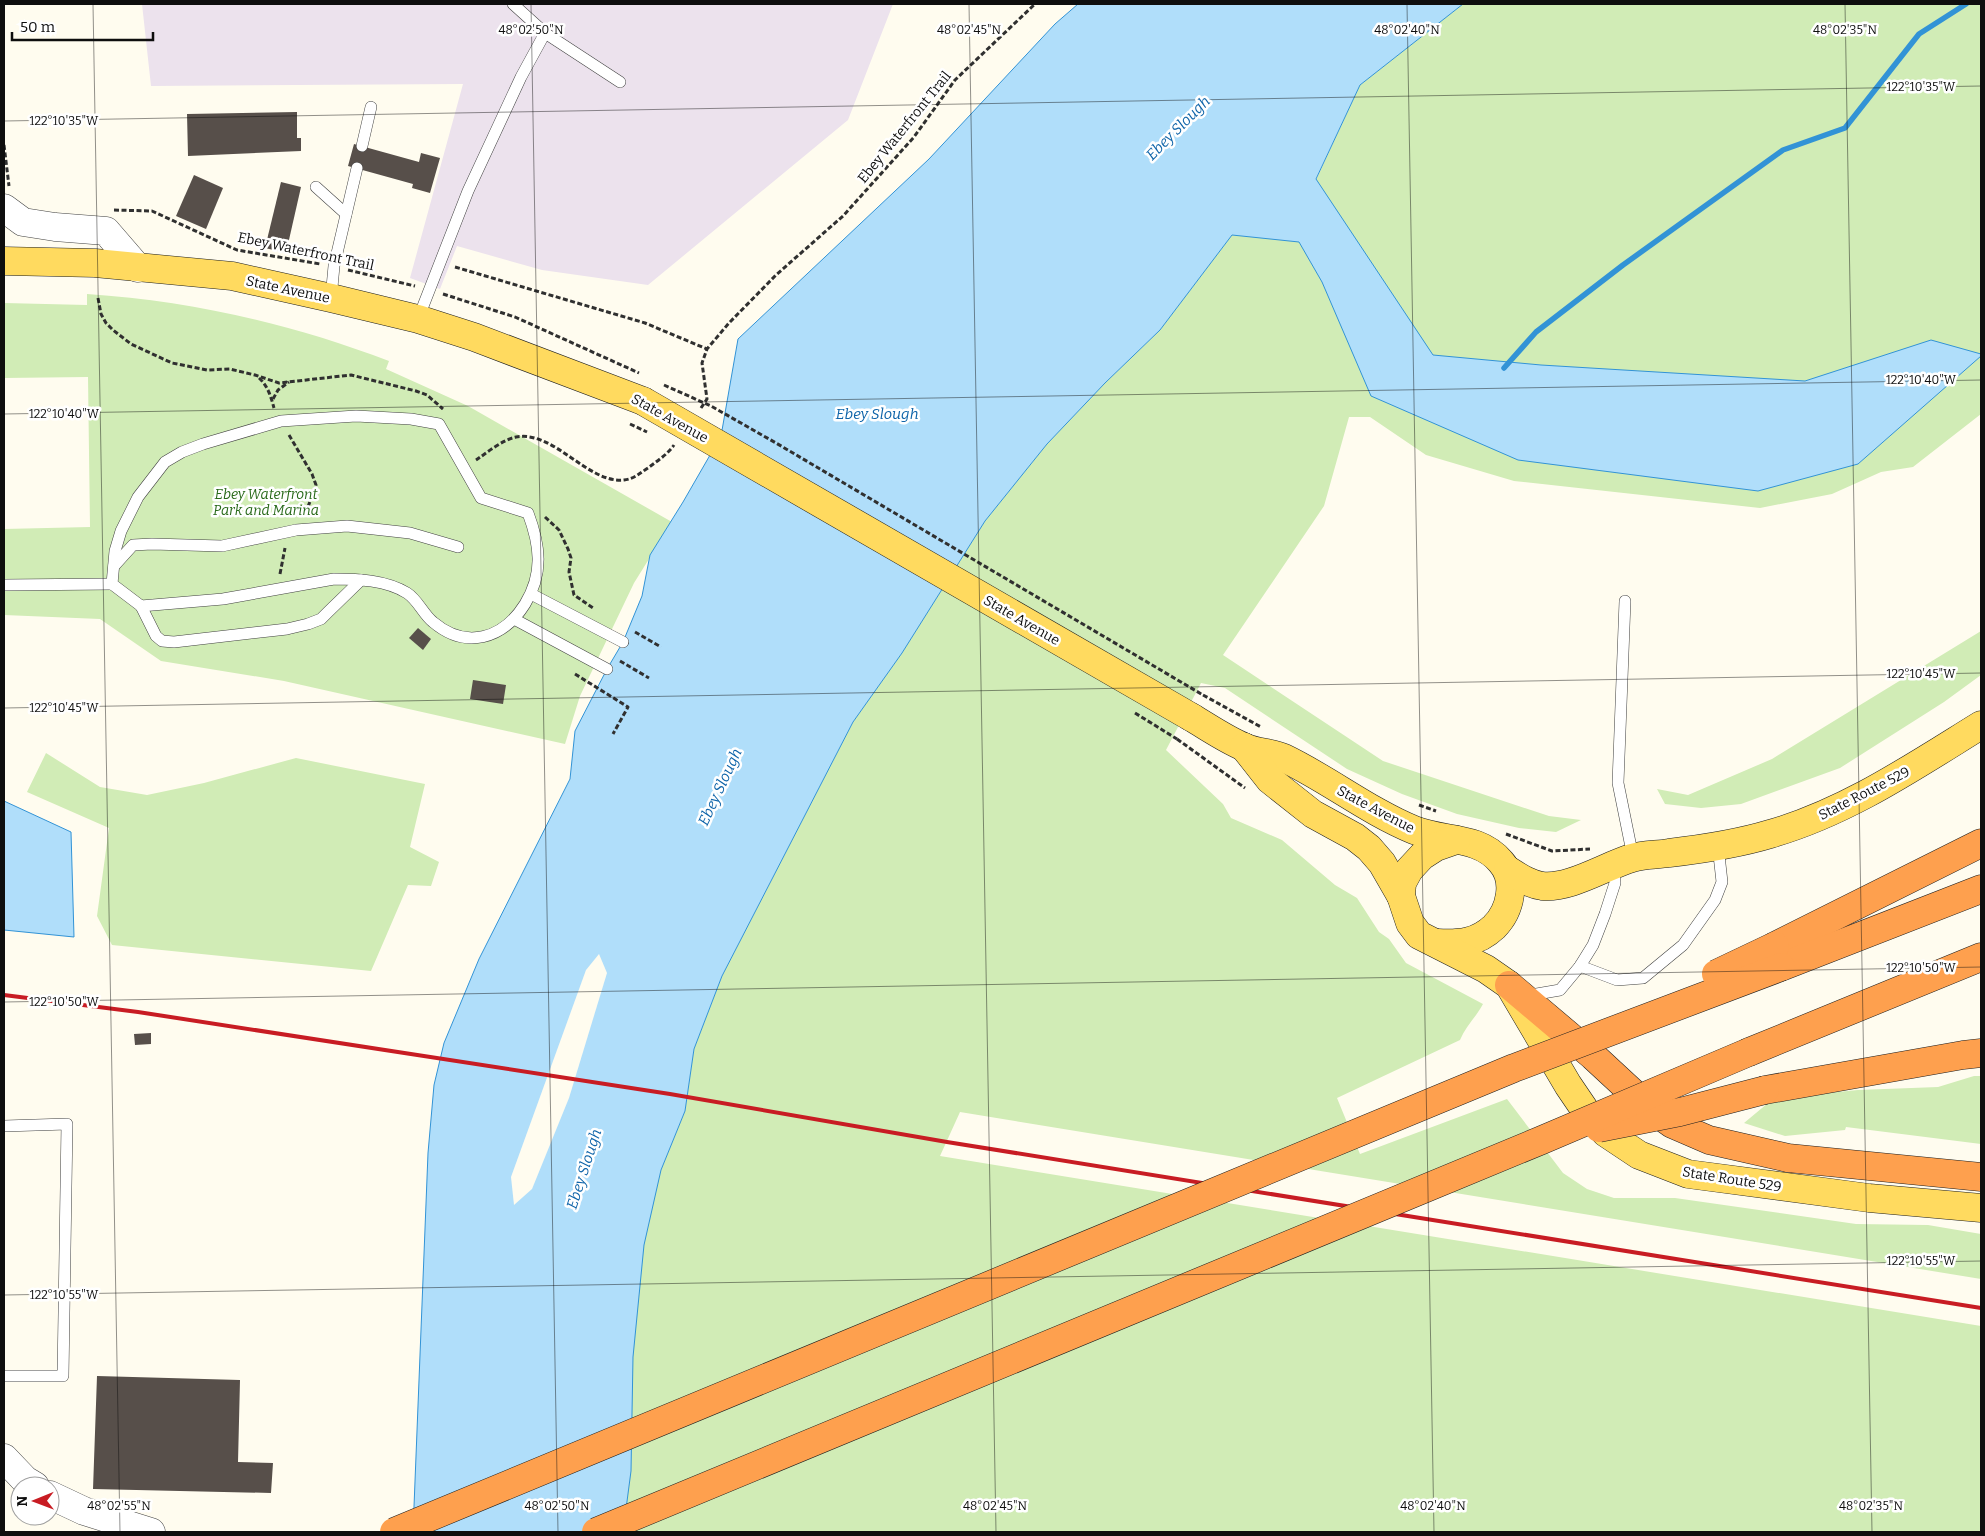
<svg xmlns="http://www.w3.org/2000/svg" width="1985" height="1536" font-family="Bitter,serif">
<rect width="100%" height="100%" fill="#fffcef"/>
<polygon fill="#ece2ed" points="142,4 893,4 848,120 648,285 542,270 457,246 440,289 410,278 463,84 151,86"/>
<g fill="#d1ecb6">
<path d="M 1463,4 L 1981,4 L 1981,414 L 1913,467 L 1881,472 L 1832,494 L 1760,508 L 1514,481 L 1426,455 L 1370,417 L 1349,417 L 1324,506 L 1223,655 L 1383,761 L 1549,816 L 1581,820 L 1556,832 L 1519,828 L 1457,814 L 1402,794 L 1347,769 L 1225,688 L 1201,683 L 1166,750 L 1223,804 L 1231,818 L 1282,840 L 1335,885 L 1357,898 L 1379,932 L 1389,939 L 1406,963 L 1483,1004 C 1476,1017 1466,1026 1460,1040 L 1337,1098 L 1360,1154 L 1507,1099 L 1563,1173 L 1587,1189 L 1614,1198 L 1675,1198 L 1856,1224 L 1928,1225 L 1981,1234 L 1981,1279 L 960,1112 L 940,1156 L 1981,1326 L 1981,1532 L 603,1532 L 625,1284 L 661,1170 L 685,1111 L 694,1049 L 722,976 L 853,722 L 902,653 L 985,521 L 1047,444 L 1105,383 L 1160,330 L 1232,235 L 1316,180 L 1360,85 Z"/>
<path d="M 87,294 C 192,301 292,324 389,361 L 386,369 L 468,406 L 672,522 L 634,583 L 580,696 L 565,744 L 284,681 L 161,661 L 100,619 L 4,615 L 4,529 L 90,527 L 88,377 L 4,378 L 4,303 L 87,305 Z"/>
<polygon points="1981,631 1981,675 1944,702 1840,768 1741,804 1701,808 1665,804 1657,789 1688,795 1772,759"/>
<polygon points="46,753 100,787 147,795 204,783 296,758 425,784 410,847 439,862 431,886 408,885 371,971 112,945 97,916 109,828 27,792"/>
<polygon points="1974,1076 1981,1076 1981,1144 1846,1127 1845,1130 1785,1136 1744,1123 1768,1103 1807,1095 1858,1090 1938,1087"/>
</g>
<g fill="#b0defa" stroke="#3293d6">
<polygon points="1078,4 1463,4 1360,85 1316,179 1433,355 1541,365 1805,381 1931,340 1981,354 1981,356 1858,464 1758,491 1518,460 1371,396 1322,282 1299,242 1232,235 1160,330 1105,383 1047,444 985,521 902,653 853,722 722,976 694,1049 685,1111 661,1170 644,1245 633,1357 631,1471 623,1532 413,1532 428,1153 434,1085 444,1043 479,959 570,779 575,731 607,669 623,642 642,596 650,555 683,502 721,436 738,339 929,159 1055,24"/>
<polygon points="4,801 71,832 74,937 4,930"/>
</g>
<polygon fill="#fffcef" points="599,954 607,973 569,1098 532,1189 514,1205 511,1177 586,970"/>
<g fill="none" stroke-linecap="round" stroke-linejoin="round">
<polyline stroke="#3293d6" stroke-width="5.5" points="1504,368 1536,332 1623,265 1783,150 1845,128 1919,34 1966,4"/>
</g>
<g fill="#574f4a">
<polygon points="297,112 297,138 301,138 301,151 188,156 187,114"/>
<polygon points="354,144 419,162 421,153 440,158 430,193 412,188 413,184 348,166"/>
<polygon points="194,175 223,188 206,229 176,216"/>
<polygon points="281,182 301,187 286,253 265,248"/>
<polygon points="418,628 431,639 423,650 409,638"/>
<polygon points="473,680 506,685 503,704 470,699"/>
<polygon points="151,1033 151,1044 135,1045 134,1034"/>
<polygon points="97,1376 240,1380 238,1462 273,1463 271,1493 93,1489"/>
</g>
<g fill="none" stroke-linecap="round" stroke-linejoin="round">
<defs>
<g id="service">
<polyline points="513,4 545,33 620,82"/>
<polyline points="362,146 371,107"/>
<polyline points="316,187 346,214"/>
<polyline points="331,298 334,266 357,168"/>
<polyline points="418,319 468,191 521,77 545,33"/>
<path d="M 356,416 L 411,419 L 439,424 L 481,498 L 528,513 C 540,545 544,573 525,604 C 503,639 466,650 433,622 C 423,614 418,600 407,593 C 386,580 358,579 334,579 L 223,599 L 141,606 L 112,584 L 115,551 L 121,531 L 138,497 L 165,462 L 182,452 L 203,444 L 281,421 Z"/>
<polyline points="114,566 133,545 152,544 222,546 296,530 347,526 410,533 458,547"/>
<polyline points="4,585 112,584"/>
<polyline points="531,594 623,642"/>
<polyline points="1625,601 1618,783 1633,857"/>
<polyline points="141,606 156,636 162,641 174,642 287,629 308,624 321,619 328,612 361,580"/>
<polyline points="514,619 607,669"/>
<polyline points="1580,966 1617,980 1643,978 1683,945 1715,900 1722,882 1718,846"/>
<polyline points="1525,996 1560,990 1580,966 1593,945 1605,914 1615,883 1614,864"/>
<polyline points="4,1126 67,1124 63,1376 4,1376"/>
</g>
<g id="tertiary">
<polyline points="4,208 23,222 55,227 106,231 138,268"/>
<polyline points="4,1458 25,1480 35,1486"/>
<polyline points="50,1495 84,1511 151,1532"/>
</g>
<g id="primary">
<polyline points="4,261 95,263 232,276 331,298 418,319 474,337 643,401"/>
<path d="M 1191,717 C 1208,727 1225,739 1244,747 C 1256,753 1271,752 1284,758 C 1328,779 1368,811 1414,830 C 1443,842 1479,835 1501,862 C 1517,880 1511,910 1494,927 C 1477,943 1460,944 1438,943"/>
<polyline points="1244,747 1270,780 1313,814 1355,837 1369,848 1382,863 1401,896"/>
<polyline points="1456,840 1436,847 1422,856 1409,870 1402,883 1401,896 1410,923 1419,935 1486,969 1509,985 1568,1085 1587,1113 1606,1133 1639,1155 1688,1174 1869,1198 1981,1208"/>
<path d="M 1508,870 C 1519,877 1529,884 1542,886 C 1570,889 1605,866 1632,858 C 1643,854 1657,855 1669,853 C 1703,849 1737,844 1770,834 C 1847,812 1913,767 1981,725"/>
</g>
<g id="motorway">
<polyline points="1775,946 1981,843"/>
<polyline points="1781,967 1981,889"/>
<polyline points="1509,985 1593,1056 1647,1106 1672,1124 1709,1140 1788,1158 1981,1177"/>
<polyline points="1749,1052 1981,957"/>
<polyline points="1765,1090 1963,1055 1981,1053"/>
</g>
</defs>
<use href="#service" stroke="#414141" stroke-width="12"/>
<use href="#tertiary" stroke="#414141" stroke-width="29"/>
<use href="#primary" stroke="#1f1f1f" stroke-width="29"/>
<use href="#motorway" stroke="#1f1f1f" stroke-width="29"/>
<g stroke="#303030" stroke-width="3" stroke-dasharray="5 2.5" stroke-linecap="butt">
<polyline points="4,145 9,186"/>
<polyline points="114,210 152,211 237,250 320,264"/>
<polyline points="455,267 645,323 707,349"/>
<polyline points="348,270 415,286"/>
<polyline points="443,294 515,317 639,373"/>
<polyline points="98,298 101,314 106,323 113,330 131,344 172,363 207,370 230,369 255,375 279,383 351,375 416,391 427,395 443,409"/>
<path d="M 259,378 C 268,386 271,397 274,408"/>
<polyline points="273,399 278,390 289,382"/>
<polyline points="701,408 707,399 702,363 707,349 729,323 776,275 843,216 914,137 955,80 1035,4"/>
<polyline points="289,435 312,474 316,485 305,515"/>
<path d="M 476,460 C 488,452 502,440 516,437 C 554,430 588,484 624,480 C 634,479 640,473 648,468 C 657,461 667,455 674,445"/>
<polyline points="545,517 559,530 568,549 571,558 569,572 574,595 593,608"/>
<polyline points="280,574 285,548"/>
<polyline points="635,632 661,647"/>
<polyline points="620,661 649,678"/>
<polyline points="575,674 628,707 613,734"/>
<polyline points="1203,695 1261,727"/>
<polyline points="1177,739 1245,788"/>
<polyline points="1419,805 1436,811"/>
<polyline points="1506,834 1552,851 1590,849"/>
</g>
<use href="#service" stroke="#fff" stroke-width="11"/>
<use href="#tertiary" stroke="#fff" stroke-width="28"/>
<use href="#primary" stroke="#ffda5f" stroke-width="28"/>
<use href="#motorway" stroke="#fea04e" stroke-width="28"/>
<polyline stroke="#c81c23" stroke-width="4" points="4,995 138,1012 670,1094 947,1142 1981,1308"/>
<defs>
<polyline id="primary-bridge" points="643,401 1191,717"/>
<g id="motorway-bridge">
<polyline points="1716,974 1775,946"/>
<polyline points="1599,1128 1680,1112 1765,1090"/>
<polyline points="394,1532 1514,1068 1781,967"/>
<polyline points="596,1532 1542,1140 1749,1052"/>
</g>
</defs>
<use href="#primary-bridge" stroke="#1f1f1f" stroke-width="29" stroke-linecap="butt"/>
<use href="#motorway-bridge" stroke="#1f1f1f" stroke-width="29" stroke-linecap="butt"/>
<g stroke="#303030" stroke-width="3" stroke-dasharray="5 2.5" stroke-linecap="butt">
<polyline points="664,385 711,406 776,443 1203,695"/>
<polyline points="630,424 647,432"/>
<polyline points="1135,713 1177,739"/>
</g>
<use href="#primary-bridge" stroke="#ffda5f" stroke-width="28"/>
<use href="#motorway-bridge" stroke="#fea04e" stroke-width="28"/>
</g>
<path fill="none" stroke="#0e0e0e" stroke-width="1" stroke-opacity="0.45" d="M 93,4 L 120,1532M 531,4 L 558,1532M 969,4 L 996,1532M 1407,4 L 1434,1532M 1845,4 L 1872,1532M 4,121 L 1981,86M 4,414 L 1981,380M 4,708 L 1981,673M 4,1002 L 1981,967M 4,1295 L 1981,1261"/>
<g text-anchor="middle" stroke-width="5" stroke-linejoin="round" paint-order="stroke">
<g font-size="14" fill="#0e0e0e" stroke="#fff">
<text transform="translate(904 127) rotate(-51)" y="5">Ebey Waterfront Trail</text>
<text transform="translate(306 251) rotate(12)" y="5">Ebey Waterfront Trail</text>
<text transform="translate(288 289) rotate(12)" y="5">State Avenue</text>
<text transform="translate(670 418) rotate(29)" y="5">State Avenue</text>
<text transform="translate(1022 620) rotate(30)" y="5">State Avenue</text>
<text transform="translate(1864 793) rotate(-27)" y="5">State Route 529</text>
<text transform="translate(1376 809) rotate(28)" y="5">State Avenue</text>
<text transform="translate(1732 1179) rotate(9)" y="5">State Route 529</text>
</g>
<g font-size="14" font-style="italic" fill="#296a1a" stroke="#fff">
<text x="266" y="499">Ebey Waterfront<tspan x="266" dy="16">Park and Marina</tspan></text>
</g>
<g font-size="15" font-style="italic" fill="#0e64a9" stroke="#fff">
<text transform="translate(1178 128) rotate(-45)" y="5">Ebey Slough</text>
<text x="877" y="419">Ebey Slough</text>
<text transform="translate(720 787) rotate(-65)" y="5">Ebey Slough</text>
<text transform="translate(584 1169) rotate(-72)" y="5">Ebey Slough</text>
</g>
</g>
<g font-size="12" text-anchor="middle" fill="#0e0e0e" stroke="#fff" stroke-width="5" stroke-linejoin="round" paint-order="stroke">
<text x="531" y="34">48°02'50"N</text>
<text x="969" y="34">48°02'45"N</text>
<text x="1407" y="34">48°02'40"N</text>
<text x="1845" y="34">48°02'35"N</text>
<text x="1921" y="91">122°10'35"W</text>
<text x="64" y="125">122°10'35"W</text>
<text x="1921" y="384">122°10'40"W</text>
<text x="64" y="418">122°10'40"W</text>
<text x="1921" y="678">122°10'45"W</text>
<text x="64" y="712">122°10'45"W</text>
<text x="1921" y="972">122°10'50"W</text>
<text x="64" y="1006">122°10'50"W</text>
<text x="1921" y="1265">122°10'55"W</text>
<text x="64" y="1299">122°10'55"W</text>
<text x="119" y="1510">48°02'55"N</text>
<text x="557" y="1510">48°02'50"N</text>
<text x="995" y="1510">48°02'45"N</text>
<text x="1433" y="1510">48°02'40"N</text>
<text x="1871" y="1510">48°02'35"N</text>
</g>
<rect width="1985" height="1536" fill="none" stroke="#0e0e0e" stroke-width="10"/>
<g transform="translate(35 1501) rotate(269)"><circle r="24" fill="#ffffff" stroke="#9f9f9f"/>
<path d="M0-4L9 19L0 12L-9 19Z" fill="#c81c23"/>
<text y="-8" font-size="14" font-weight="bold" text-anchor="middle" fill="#0e0e0e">N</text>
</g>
<path d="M12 32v8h141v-8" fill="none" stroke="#0e0e0e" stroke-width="2.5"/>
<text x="20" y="32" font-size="15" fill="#0e0e0e" stroke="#ffffff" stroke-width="4" paint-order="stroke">50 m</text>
</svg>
